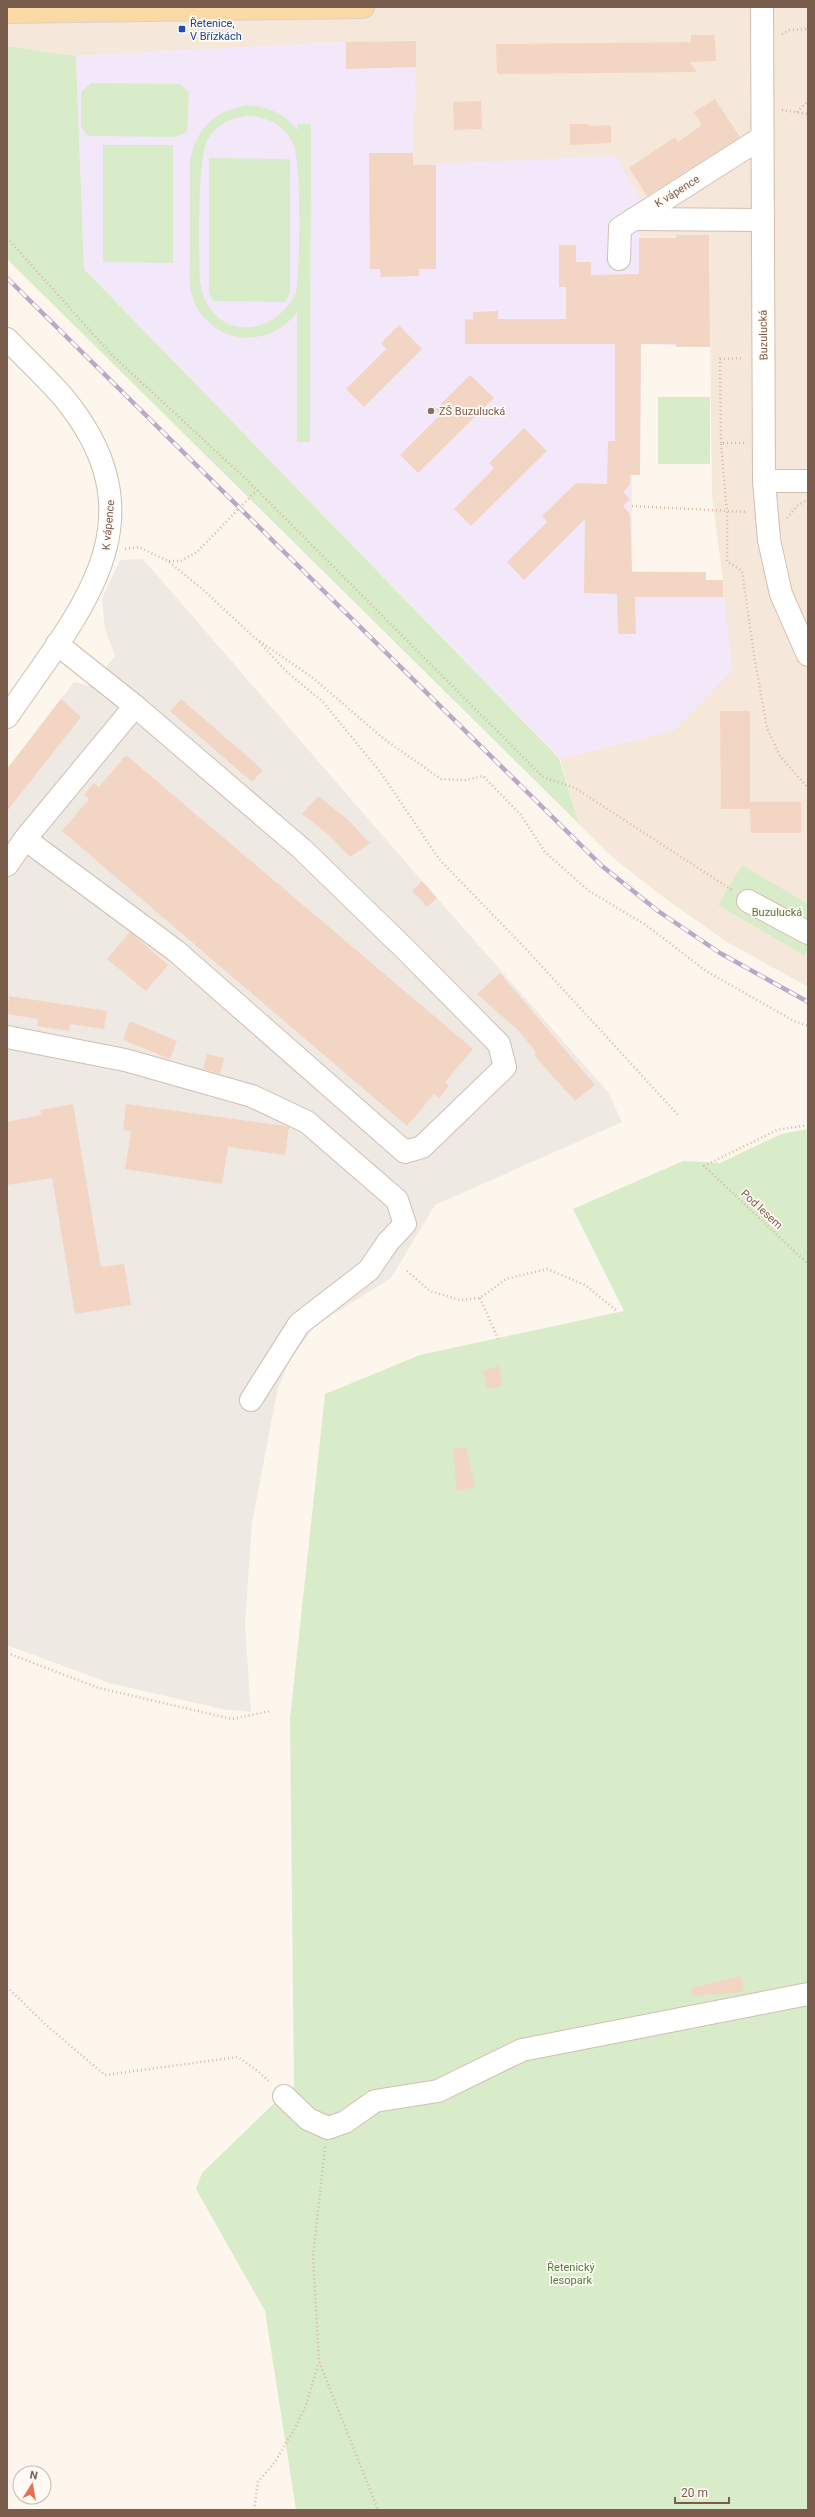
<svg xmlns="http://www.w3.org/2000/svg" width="815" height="2517" font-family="Roboto,sans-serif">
<rect width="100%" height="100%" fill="#fdf6ec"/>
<polygon fill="#f5e8da" points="7,7 808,7 808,987 727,942 667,900 611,856 579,824 560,758 673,731 723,597 723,580 712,497 709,235 639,238 649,214 636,192 436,165 413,165 416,41 346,42 76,56 7,46"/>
<polygon fill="#efe9e4" points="143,559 422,881 608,1092 622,1122 435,1205 391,1278 315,1326 289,1361 277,1392 252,1523 245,1625 251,1712 222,1709 109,1683 7,1645 7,769 74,682 91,686 115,656 105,629 102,598 120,560"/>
<polygon fill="#f3e8fa" points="416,41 413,165 616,156 649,214 639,238 709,235 710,347 641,344 640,475 632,475 632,571 706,572 706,580 723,580 732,671 673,731 560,758 84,269 76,56 346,42"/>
<g fill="#d8ecc9" fill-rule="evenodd">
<polygon points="7,46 76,56 84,269 559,758 579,824 7,259"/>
<polygon points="91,83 180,84 189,92 187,132 176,137 88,136 81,127 81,92"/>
<path d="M 248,105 C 268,107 285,113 297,130 L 298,124 L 311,124 L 310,442 L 297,442 L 297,313 C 281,331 263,340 238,337 C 217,334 198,316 192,296 C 188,281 190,263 190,247 C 190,219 190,190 190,161 C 196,128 215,110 248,105 ZM 248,116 C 267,117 284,125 293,143 C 302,162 300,269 296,292 C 280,329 230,343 207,304 C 203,297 201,289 200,281 C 199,256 197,157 208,139 C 217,124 231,118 248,116 Z"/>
<polygon points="103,145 173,145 173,263 103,262"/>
<polygon points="209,158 290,159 290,293 285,302 213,301 209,293"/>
<rect x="658" y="397" width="52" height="67"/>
<polygon points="742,865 808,904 808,949 804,955 718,905"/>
<polygon points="808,1129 808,2510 296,2510 265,2311 196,2189 202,2173 290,2088 294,2087 290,1719 325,1394 420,1355 624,1311 573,1209 683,1161 720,1163 781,1134"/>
</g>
<g fill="#f3d5c3">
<polygon points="691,35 715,35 716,61 690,62 697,72 497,74 496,44 691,42"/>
<polygon points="416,41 416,67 346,69 346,42"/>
<polygon points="715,99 740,137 647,196 629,168 675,137 678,142 702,125 694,112"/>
<polygon points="481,101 482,129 454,130 453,102"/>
<polygon points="570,124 589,124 588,126 611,125 611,143 570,145"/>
<polygon points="369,153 413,153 413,165 436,165 436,269 419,269 419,276 381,277 380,269 370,269"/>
<polygon points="676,235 709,235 710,347 676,347 676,344 641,344 640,475 630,475 630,485 623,492 630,499 623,506 630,514 632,572 706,572 706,580 723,580 723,597 635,597 636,634 618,634 617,594 584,593 585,519 524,580 507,562 547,522 542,516 576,483 607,484 608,441 615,441 615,344 465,344 465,319 473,320 473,312 498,311 498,319 566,319 566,287 559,287 559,245 576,245 576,262 591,262 591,275 639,274 639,238 676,238"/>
<polygon points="399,325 422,349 364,407 346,389 386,349 381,343"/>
<polygon points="470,375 494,398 418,473 400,455 440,415 435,410"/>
<polygon points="524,428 547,451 471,526 454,509 494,468 489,463"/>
<polygon points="61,699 81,717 7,811 7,769"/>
<polygon points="181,699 263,770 252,782 170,711"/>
<polygon points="720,711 750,711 750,802 801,802 801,833 751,833 750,809 721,809"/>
<polygon points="126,755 473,1049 445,1082 449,1086 439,1098 434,1094 407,1126 62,831 89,799 84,795 94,783 99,787"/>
<polygon points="318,796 346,818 370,843 350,857 329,835 302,814"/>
<polygon points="422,881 437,898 427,907 412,891"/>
<polygon points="130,932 168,965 146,991 107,959"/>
<polygon points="500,973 595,1085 575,1101 534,1055 536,1052 519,1031 477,994"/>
<polygon points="9,996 107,1011 104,1029 70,1024 69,1031 37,1026 38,1019 7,1014"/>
<polygon points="130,1021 177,1041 170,1059 123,1040"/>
<polygon points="207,1054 224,1058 220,1074 203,1069"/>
<polygon points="73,1104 101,1267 124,1264 131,1305 75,1314 52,1178 7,1185 7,1122 41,1115 40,1110"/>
<polygon points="126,1104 285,1126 289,1127 285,1155 228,1147 222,1184 125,1169 131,1131 123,1130"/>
<polygon points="499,1366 503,1385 487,1389 483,1370"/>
<polygon points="466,1447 475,1487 456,1491 455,1464 452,1449"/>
<polygon points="741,1976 744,1988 742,1992 692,1996 691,1988"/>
</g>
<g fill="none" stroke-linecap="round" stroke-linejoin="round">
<defs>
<g id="minor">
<polyline points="762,7 764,481 769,540 781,594 808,655"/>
<polyline points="634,219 761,220"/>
<polyline points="619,259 620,228 761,138"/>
<path d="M 7,339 C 26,359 47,378 64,398 C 165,522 80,610 7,717"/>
<polyline points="764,481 808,481"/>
<polyline points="57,644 135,706"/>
<polyline points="7,865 25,839 135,706 302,849 405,949 499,1044 505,1067 422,1147 405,1152 176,951 25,839"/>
<polyline points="748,901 808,933"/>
<polyline points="7,1037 125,1060 252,1096 307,1122 397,1200 405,1224 388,1242 369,1270 299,1324 251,1400"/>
<polyline points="284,2096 308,2119 328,2128 345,2122 375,2101 438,2091 522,2050 808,1994"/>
</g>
<polyline id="major" points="7,12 363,7"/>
</defs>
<use href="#minor" stroke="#d1beb0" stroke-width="24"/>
<use href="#major" stroke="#dad1cd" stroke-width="24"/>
<g stroke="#d9b8a5" stroke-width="2.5" stroke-dasharray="1 3" stroke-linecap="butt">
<polyline points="782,34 789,30 808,29"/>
<polyline points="782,110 808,114"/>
<polyline points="797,112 808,101"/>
<polyline points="7,238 112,355 247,480 543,777 575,788 732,890"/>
<polyline points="721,443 720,359 743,358"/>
<polyline points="744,443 721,443 727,512 727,561 742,571 754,655 767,728 780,756 808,788"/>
<polyline points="632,506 748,512"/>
<polyline points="787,518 797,506 805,501"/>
<polyline points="125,549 139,547 168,561 201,588 255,638 313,678 384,739 441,779 466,780 483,776 521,815 545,852 589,891 646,925 706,971 794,1021 808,1026"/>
<polyline points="169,561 181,561 197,552 257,490"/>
<polyline points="259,642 288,673 323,702 381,773 439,859 526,949 679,1116"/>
<polyline points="808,1125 777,1130 704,1166 808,1264"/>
<polyline points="407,1271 430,1291 460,1300 480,1298 506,1279 547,1269 585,1285 616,1310"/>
<polyline points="480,1298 498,1339"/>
<polyline points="7,1653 99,1688 232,1719 270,1711"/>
<polyline points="7,1987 46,2025 105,2075 238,2057 259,2072 271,2083"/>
<polyline points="325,2147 313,2257 319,2361 378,2510"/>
<polyline points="254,2510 258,2482 275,2462 294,2430 305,2408 319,2362"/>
</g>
<use href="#minor" stroke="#fff" stroke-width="22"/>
<use href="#major" stroke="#fbd9a5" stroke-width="22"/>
<defs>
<polyline id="rail" points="7,278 602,866 658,911 720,953 808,1002"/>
</defs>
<use href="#rail" stroke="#b9a8c9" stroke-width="4.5"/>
<use href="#rail" stroke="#fffaf3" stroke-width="3" stroke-dasharray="9" stroke-linecap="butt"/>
</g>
<rect fill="#1a4fb4" stroke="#fffaf3" stroke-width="1.5" x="178" y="25" width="8" height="8" rx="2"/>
<circle fill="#8d6e63" stroke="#fffaf3" stroke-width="1.5" cx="431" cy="411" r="4"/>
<g text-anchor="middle" stroke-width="3.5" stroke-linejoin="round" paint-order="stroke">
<g font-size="11" fill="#164399" stroke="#fffaf3" text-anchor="start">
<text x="190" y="27">Řetenice,<tspan x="190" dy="13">V Břízkách</tspan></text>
</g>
<g font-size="11" fill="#7a5c4d" stroke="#fffaf3">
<text transform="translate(677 191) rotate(-32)" y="4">K vápence</text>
<text transform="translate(763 335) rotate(-91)" y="4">Buzulucká</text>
<text transform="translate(108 525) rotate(-85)" y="4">K vápence</text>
<text transform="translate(762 1209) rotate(43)" y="4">Pod lesem</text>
</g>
<g font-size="11" fill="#785e54" stroke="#fffaf3" text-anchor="start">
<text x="439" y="415">ZŠ Buzulucká</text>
</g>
<g font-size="11" fill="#537a41" stroke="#fffaf3">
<text x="777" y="916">Buzulucká</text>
<text x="571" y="2271">Řetenický<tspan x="571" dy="13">lesopark</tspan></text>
</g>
</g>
<rect width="815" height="2517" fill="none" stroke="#7a5c4d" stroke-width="16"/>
<g transform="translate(32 2485) rotate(11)"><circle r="19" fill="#fffaf3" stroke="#cabbb1"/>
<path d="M0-3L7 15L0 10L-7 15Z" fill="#e76f51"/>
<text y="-6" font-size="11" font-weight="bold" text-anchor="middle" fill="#7a5c4d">N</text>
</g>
<path d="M675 2497v6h54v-6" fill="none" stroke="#7a5c4d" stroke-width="2"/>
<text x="681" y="2497" font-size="12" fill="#7a5c4d" stroke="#fffaf3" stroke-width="3" paint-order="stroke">20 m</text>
</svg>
